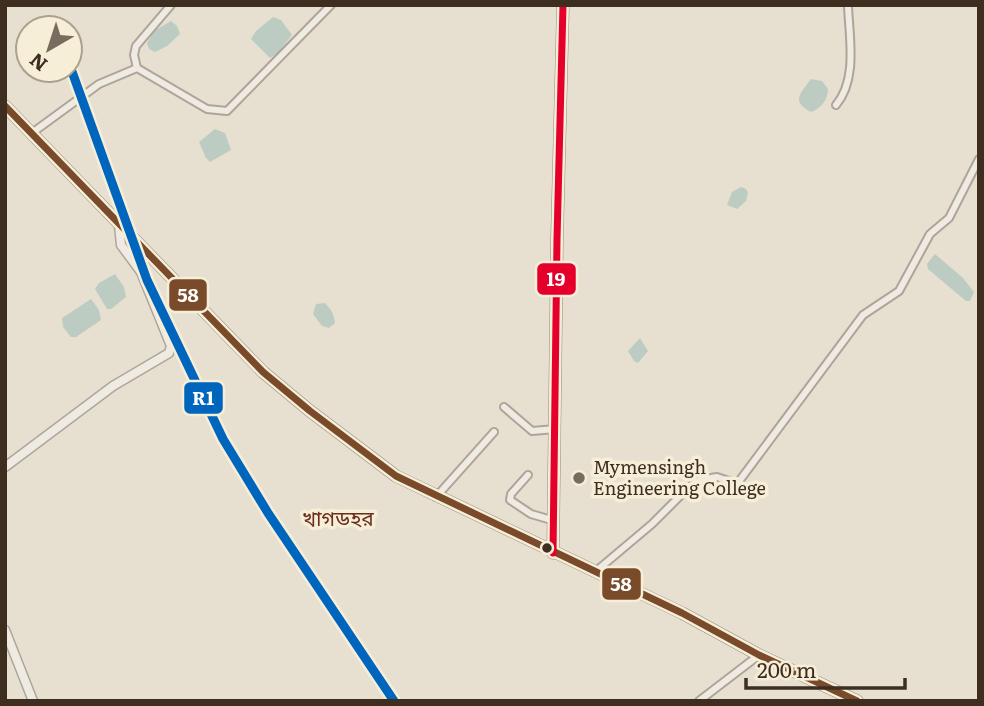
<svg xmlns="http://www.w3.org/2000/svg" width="984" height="706" viewBox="0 0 984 706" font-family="Literata,'Noto Sans Bengali',serif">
  <rect width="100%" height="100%" fill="#e7e0d1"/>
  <g fill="#bcccc2">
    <polygon points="273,17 281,20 292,35 278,53 270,58 251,39 256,31"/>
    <polygon points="171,21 177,26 180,34 167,46 155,52 149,49 147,43 154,31"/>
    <path d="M 811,79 L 822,81 L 828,89 C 828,99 821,109 811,112 C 790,101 801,93 811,79 Z"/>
    <polygon points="215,129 225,133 231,150 210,162 206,158 199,142"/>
    <polygon points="741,187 746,189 748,193 746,201 737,209 727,205 732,192"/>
    <polygon points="935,254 963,278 974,292 970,301 966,301 928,269 927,264"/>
    <polygon points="115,274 124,287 126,297 111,309 107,309 95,289 99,283"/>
    <polygon points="91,299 99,310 101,320 76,337 71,337 63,327 62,318"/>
    <path d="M 325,303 C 331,309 334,314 335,323 L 329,328 L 322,326 L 313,314 L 316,304 Z"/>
    <polygon points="640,338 648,351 638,363 634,361 628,351"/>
  </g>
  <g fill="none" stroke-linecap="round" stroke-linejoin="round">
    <g stroke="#ada599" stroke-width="10">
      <g id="minor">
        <polyline points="137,68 134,55 136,46 171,5"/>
        <path d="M 836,105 C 858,79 849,37 848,5"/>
        <polyline points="32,133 99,84 137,68 207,109 227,111 331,5"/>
        <polyline points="504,407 532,431 556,429"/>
        <polyline points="528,475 511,494 510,500 531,514 555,521"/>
        <polyline points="436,497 494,432"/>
        <polyline points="595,572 652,524 689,487 699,480 717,477 735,483 740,480 863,315 899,291 930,234 949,218 979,159"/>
        <polyline points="699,701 759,655"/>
      </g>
    </g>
    <g stroke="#ada599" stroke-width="11">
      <g id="tertiary">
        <polyline points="5,467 113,386 169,353 171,346 141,272 121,245 119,225"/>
        <polyline points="5,630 33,701"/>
      </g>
    </g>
    <g stroke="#928b80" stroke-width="13">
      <g id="trunk">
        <polyline points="5,106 263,372 310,411 396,476 682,613 759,655 857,701"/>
        <polyline points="553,553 557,239 563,5"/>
      </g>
    </g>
    <use href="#minor" stroke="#efebe3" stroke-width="6"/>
    <use href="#tertiary" stroke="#efebe3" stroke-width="8"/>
    <use href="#trunk" stroke="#e0d9cb" stroke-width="10"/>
    <g stroke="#f7eed8" stroke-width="12">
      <polyline id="bus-1" points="5,106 263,372 310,411 396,476 682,613 759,655 857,701"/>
    </g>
    <g stroke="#f7eed8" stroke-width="12">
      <polyline id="bus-2" points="553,553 557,239 563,5"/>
    </g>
    <use href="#bus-1" stroke="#7a4b2a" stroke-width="7"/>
    <use href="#bus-2" stroke="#e4002b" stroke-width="7"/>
    <g stroke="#f7eed8" stroke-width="14">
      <polyline id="rail-1" points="70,66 147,280 223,439 268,513 394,701"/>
    </g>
    <use href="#rail-1" stroke="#0065bd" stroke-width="9"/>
  </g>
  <circle fill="#786c5e" stroke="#f7eed8" stroke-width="2.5" cx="579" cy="478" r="7"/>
  <circle fill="#3d2e20" stroke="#f7eed8" stroke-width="2.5" cx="547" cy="548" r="6"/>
  <g text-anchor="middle" stroke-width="7" stroke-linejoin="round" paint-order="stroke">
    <g font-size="18" fill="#3d2e20" stroke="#f7eed8" text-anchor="start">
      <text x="593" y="474">Mymensingh<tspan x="593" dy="21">Engineering College</tspan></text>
    </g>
    <g font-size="21" fill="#6b2e1e" stroke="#f7eed8">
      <text x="338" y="526">খাগডহর</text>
    </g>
  </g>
  <g stroke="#f7eed8" stroke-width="2.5">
    <rect x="536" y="262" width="41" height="34" rx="7" fill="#e4002b"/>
    <rect x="168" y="278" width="40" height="34" rx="7" fill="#7a4b2a"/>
    <rect x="183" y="381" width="41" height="34" rx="7" fill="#0065bd"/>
    <rect x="601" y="567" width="41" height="34" rx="7" fill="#7a4b2a"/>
  </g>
  <g font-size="19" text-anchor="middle" font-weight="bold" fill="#fff">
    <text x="556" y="286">19</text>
    <text x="188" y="302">58</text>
    <text x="203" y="405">R1</text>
    <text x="621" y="591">58</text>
  </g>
  <rect width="984" height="706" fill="none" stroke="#3d2e20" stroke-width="14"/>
  <g transform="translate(49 49) rotate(219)"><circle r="33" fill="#f7eed8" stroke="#ada18e" stroke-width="2"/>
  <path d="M0-5L12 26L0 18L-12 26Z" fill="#786c5e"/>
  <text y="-10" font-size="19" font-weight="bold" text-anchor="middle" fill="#3d2e20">N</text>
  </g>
  <path d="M746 678v10h159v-10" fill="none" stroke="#3d2e20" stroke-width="3.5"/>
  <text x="757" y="678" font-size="21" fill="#3d2e20" stroke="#f7eed8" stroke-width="5" paint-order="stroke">200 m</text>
</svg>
